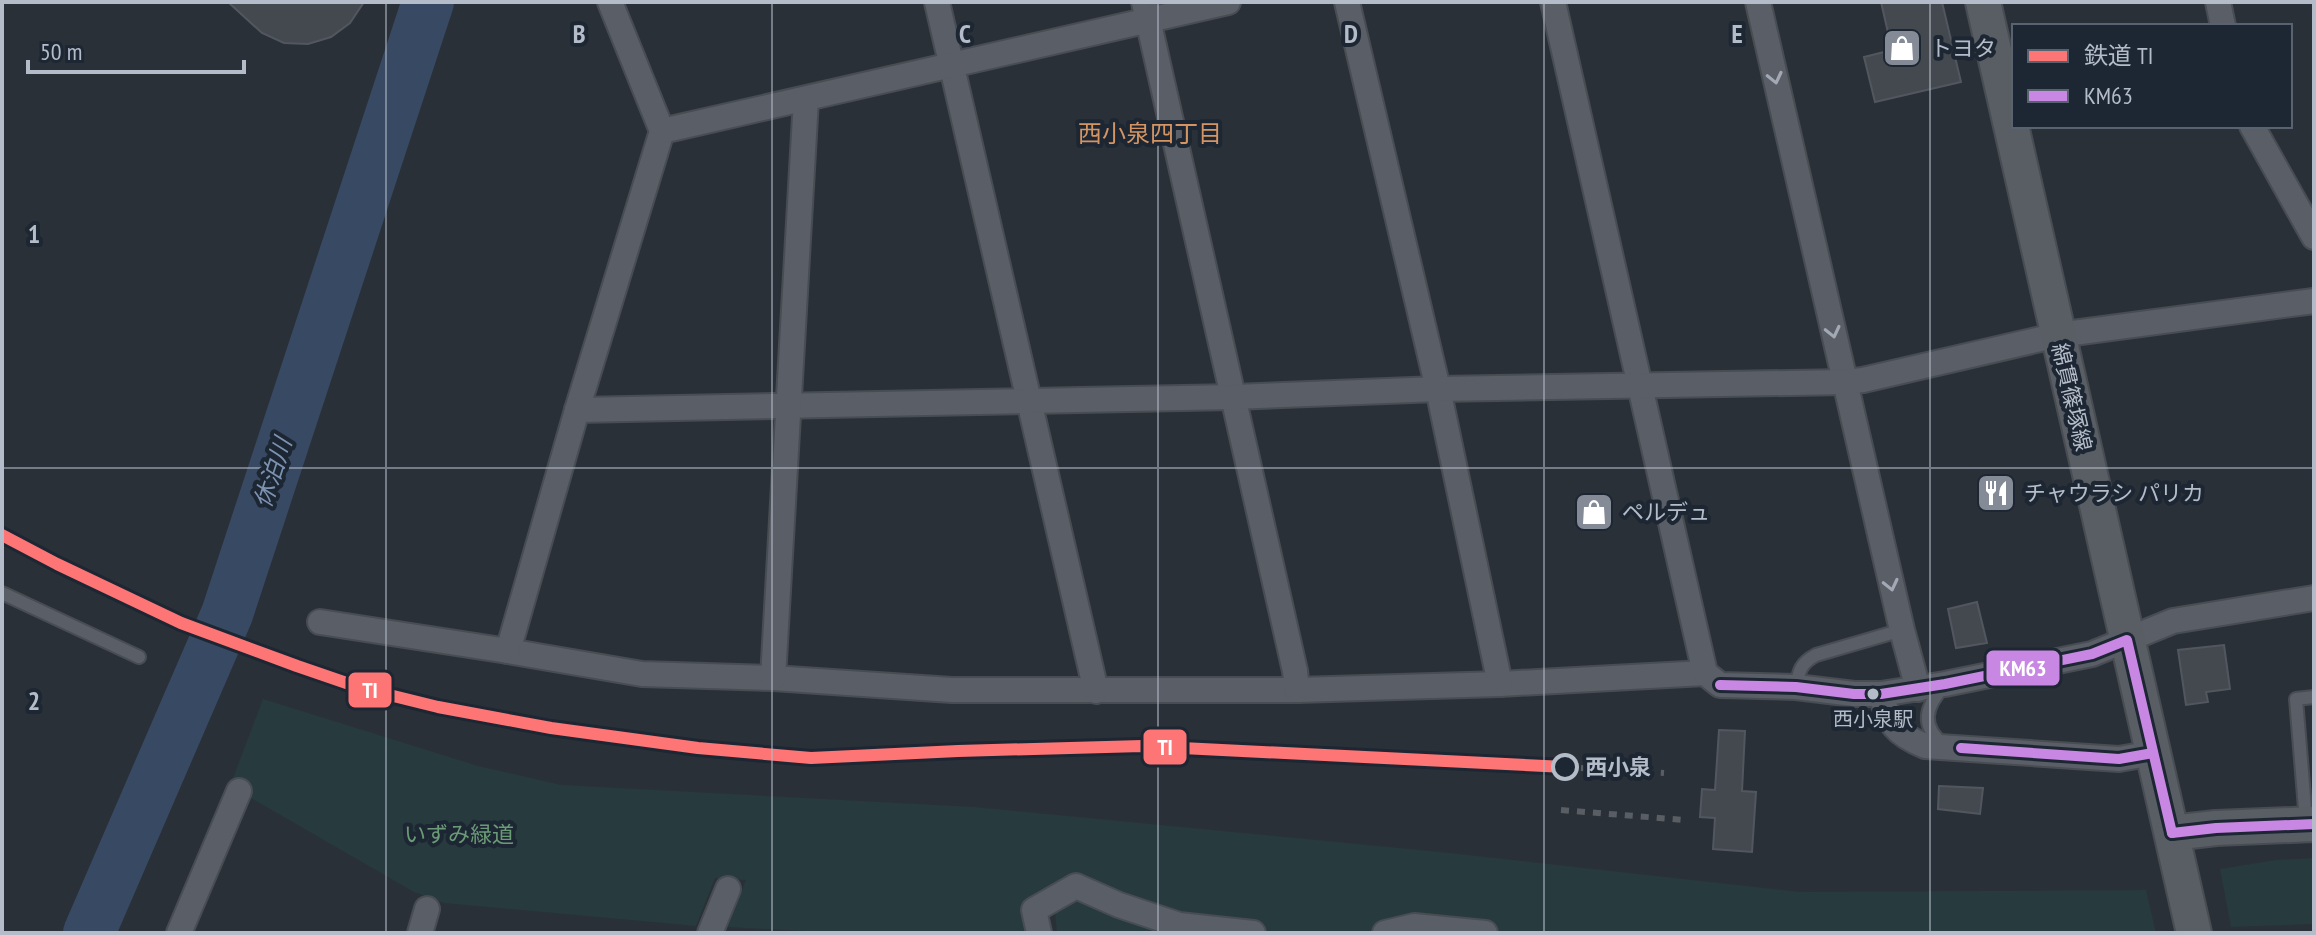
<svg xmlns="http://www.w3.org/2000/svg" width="2316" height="935" viewBox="0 0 2316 935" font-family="'PT Sans Narrow','Noto Sans JP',sans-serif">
  <rect width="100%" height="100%" fill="#2a3038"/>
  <g fill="#273a3e">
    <polygon points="263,699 478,766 561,785 974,807 1450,853 1800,892 2146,890 2156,933 1057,933 1055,912 1023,910 1024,933 842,933 728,927 746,880 715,878 696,926 444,903 414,892 230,786"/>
    <polygon points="2314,858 2314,924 2231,927 2220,869 2276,860"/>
  </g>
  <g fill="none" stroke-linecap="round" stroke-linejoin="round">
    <polyline stroke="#384963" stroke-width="52" points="89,933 227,614 428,2"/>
  </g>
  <g fill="#444950" stroke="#52575f" stroke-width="2">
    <polygon points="228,2 364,2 350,23 331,37 308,44 284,43 262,33"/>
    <polygon points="1881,2 1942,2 1961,82 1875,102 1864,57 1892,50"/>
    <polygon points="1977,602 1987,643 1956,648 1948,609"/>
    <polygon points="2224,645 2230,689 2206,692 2208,702 2186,705 2178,650"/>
    <polygon points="1719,730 1745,731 1742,791 1756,792 1752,852 1713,849 1715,818 1700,817 1702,789 1715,790"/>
    <polygon points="1939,786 1983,788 1980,814 1938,809"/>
  </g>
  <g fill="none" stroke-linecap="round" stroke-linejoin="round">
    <g stroke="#484c53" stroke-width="16">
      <g id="lane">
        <polyline points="2,593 139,657"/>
        <path d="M 1944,686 C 1925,707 1920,726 1944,745"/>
        <path d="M 1796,687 C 1799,670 1801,663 1816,655 L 1902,630"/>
        <polyline points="2306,821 2296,699 2314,697"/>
      </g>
    </g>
    <g stroke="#484c53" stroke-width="28">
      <g id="street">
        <polyline points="610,2 662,131 577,410 508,651 642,674 773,678 952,690 1297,690 1500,684 1705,673"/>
        <polyline points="937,2 1096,691"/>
        <polyline points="1144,2 1295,671 1297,690"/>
        <polyline points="1347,2 1438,389 1500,684"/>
        <polyline points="1553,2 1705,673 1720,685 1796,687 1854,694 1881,694 1945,684 2092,654 2173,621 2314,598"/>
        <polyline points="1758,2 1902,630 1918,689"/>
        <polyline points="2218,2 2223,26"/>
        <polyline points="2252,126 2314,237"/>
        <polyline points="662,131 1228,2"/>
        <polyline points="577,410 1234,397 1438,389 1845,382 1863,380 2058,335 2314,301"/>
        <polyline points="320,622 508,651"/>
        <polyline points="773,678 806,99"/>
        <path d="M 1881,694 C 1889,725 1896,734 1925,746 L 2119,759 L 2153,753"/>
        <polyline points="179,933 239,791"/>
        <polyline points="420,933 427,909"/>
        <polyline points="710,933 728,889"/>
        <polyline points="1039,933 1034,910 1076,886 1119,905 1179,925 1253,933"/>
        <polyline points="1385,933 1414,926 1485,933"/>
      </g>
    </g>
    <g stroke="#484c53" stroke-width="38">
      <g id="secondary">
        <polyline points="1983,2 2194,933"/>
        <polyline points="2172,833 2216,828 2314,824"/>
      </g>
    </g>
    <use href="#lane" stroke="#5a5e66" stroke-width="12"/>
    <use href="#street" stroke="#5a5e66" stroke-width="24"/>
    <use href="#secondary" stroke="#595d64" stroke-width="34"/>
    <g stroke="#595d64" stroke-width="6" stroke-dasharray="8 8" stroke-linecap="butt">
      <polyline points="1565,767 1664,773"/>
      <polyline points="1561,810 1684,820"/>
    </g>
    <g stroke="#1d2633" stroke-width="16">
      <g id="bus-1">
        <polyline points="1720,685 1796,687 1854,694 1881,694 1945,684 2092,654 2127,640 2172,833"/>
        <polyline points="1961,748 2119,759 2153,753"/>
        <polyline points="2172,833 2216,828 2314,824"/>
      </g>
    </g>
    <use href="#bus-1" stroke="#c787e3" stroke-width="10"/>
    <g stroke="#1d2633" stroke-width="18">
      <polyline id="rail-1" points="2,535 57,564 181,623 297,666 361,688 438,707 551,728 698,748 811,758 958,751 1142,746 1565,767"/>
    </g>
    <use href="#rail-1" stroke="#fd7575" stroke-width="12"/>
  </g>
  <defs><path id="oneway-chevron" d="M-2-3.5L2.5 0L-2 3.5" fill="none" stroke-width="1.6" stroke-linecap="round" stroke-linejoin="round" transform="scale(2)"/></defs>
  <g stroke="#a2a9b5">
    <use href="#oneway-chevron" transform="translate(1775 78) rotate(77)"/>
    <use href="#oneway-chevron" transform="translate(1833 332) rotate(77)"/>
    <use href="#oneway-chevron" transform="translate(1891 585) rotate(77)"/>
  </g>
  <path fill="none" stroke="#b4bcc9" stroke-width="2" stroke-opacity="0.55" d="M 386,2 L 386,933M 772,2 L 772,933M 1158,2 L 1158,933M 1544,2 L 1544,933M 1930,2 L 1930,933M 2,468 L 2314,468"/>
  <defs>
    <g id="shop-square" transform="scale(2)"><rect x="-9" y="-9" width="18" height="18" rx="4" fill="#848b96" stroke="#1d2633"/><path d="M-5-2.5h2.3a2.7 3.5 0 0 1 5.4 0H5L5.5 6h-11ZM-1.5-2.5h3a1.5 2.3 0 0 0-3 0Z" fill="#fff"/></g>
    <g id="restaurant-square" transform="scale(2)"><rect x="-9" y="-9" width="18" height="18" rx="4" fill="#848b96" stroke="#1d2633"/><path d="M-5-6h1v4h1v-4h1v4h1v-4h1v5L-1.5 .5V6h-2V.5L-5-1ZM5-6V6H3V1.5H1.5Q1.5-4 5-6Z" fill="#fff"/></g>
  </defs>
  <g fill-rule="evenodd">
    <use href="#shop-square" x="1902" y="48"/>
    <use href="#restaurant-square" x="1996" y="493"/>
    <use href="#shop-square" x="1594" y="512"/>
  </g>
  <circle fill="#b4bcc9" stroke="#1d2633" stroke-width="3" cx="1873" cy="694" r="7"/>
  <circle fill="#1d2633" stroke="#b4bcc9" stroke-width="4" cx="1565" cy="767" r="12"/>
  <g text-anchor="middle" stroke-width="8" stroke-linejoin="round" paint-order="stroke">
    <g font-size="20" fill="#b4bcc9" stroke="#1d2633">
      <text x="1873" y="726">西小泉駅</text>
    </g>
    <g font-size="22" fill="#b4bcc9" stroke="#1d2633" text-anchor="start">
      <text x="1930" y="56">トヨタ</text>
      <text x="2024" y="501">チャウラシ パリカ</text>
      <text x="1622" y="520">ペルデュ</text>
    </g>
    <g font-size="22" fill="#b4bcc9" stroke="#1d2633">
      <text transform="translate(2072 397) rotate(77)" y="8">綿貫篠塚線</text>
    </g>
    <g font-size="22" font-weight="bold" fill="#b4bcc9" stroke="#1d2633" text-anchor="start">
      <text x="1585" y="775">西小泉</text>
    </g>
    <g font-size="22" fill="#6b9a76" stroke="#1d2633">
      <text x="459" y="842">いずみ緑道</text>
    </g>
    <g font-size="24" fill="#d59563" stroke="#1d2633">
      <text x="1150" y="142">西小泉四丁目</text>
    </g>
    <g font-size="24" font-style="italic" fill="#7c92b1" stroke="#1d2633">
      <text transform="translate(273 473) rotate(-72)" y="8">休泊川</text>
    </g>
  </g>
  <g font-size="26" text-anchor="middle" font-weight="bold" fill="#b4bcc9" stroke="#1d2633" stroke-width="8" stroke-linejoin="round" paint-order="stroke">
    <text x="579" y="43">B</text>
    <text x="965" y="43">C</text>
    <text x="1351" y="43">D</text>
    <text x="1737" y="43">E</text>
    <text x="34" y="243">1</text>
    <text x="34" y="710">2</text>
  </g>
  <g stroke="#1d2633" stroke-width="3">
    <rect x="1985" y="649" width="76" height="38" rx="8" fill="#c787e3"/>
    <rect x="347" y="671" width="46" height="38" rx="8" fill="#fd7575"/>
    <rect x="1142" y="728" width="46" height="38" rx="8" fill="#fd7575"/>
  </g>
  <g font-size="22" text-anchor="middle" font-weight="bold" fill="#fff">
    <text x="2023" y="676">KM63</text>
    <text x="370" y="698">TI</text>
    <text x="1165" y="755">TI</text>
  </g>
  <rect width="2316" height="935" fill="none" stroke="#b4bcc9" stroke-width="8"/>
  <rect x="2012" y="24" width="280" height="104" fill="#1d2633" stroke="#59626f" stroke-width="2"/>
  <rect x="2028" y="50" width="40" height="12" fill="#fd7575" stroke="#59626f" stroke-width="2"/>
  <text x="2084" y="64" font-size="24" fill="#b4bcc9">鉄道 TI</text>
  <rect x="2028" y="90" width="40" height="12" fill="#c787e3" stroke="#59626f" stroke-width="2"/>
  <text x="2084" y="104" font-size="24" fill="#b4bcc9">KM63</text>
  <path d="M28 60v12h216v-12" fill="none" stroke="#b4bcc9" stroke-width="4"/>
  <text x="40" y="60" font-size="24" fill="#b4bcc9" stroke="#1d2633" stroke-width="6" paint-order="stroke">50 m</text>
</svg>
